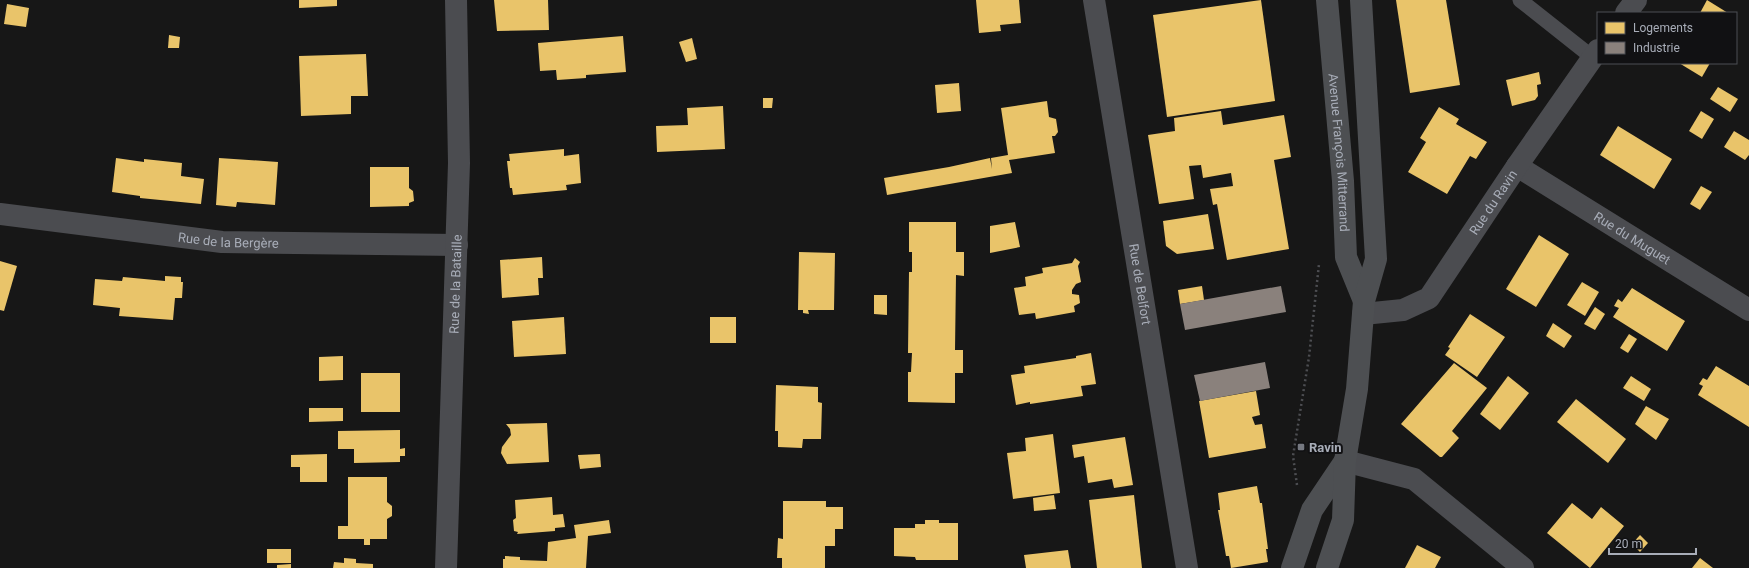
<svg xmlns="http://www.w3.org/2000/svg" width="1749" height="568" viewBox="0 0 1749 568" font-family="Roboto,sans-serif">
  <rect width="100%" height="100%" fill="#171717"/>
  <g fill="#e9c46a">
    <polygon points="299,0 337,0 337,6 299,8"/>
    <polygon points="494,0 548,0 549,30 497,31"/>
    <polygon points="976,0 1019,0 1021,23 1000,25 1001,31 979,33"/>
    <polygon points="1261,0 1275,101 1167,117 1153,15"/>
    <polygon points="1396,0 1446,0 1460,85 1410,93"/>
    <polygon points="1707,0 1728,13 1700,13"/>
    <polygon points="7,4 29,8 26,27 4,24"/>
    <polygon points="169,35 180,37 179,48 168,48"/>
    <polygon points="623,36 626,72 586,75 586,78 557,80 556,70 540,71 538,43"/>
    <polygon points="692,38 697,59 686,62 679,42"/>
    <polygon points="366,54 368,96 351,96 351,114 301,116 299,56"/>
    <polygon points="1679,63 1710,63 1702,77"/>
    <polygon points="1539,72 1541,84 1537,85 1538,96 1535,100 1512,106 1506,80"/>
    <polygon points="959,83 961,111 937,113 935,85"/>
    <polygon points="1718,87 1738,99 1730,112 1710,99"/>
    <polygon points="763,98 773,98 772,108 763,108"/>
    <polygon points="1047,101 1049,117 1056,119 1058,132 1055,136 1052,136 1055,153 1009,160 1012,173 887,195 884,178 949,167 990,158 992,169 991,158 1008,155 1001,108"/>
    <polygon points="723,106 725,149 657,152 656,126 688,125 687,108"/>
    <polygon points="1439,107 1459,119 1456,124 1487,142 1476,159 1470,156 1447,194 1408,172 1426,142 1420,138"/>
    <polygon points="1221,111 1223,125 1284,115 1291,157 1274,160 1289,249 1227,260 1217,204 1213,205 1210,189 1233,186 1231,173 1203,178 1201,165 1189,166 1194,199 1159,204 1148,135 1175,131 1174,118"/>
    <polygon points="1701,111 1714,119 1702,139 1689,131"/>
    <polygon points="1618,126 1672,159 1654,189 1600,155"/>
    <polygon points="1734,131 1749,140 1749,155 1745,160 1724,147"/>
    <polygon points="564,149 564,156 579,154 581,183 566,185 567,190 513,195 512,188 510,188 507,161 510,161 509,154"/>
    <polygon points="116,158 144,162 144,159 182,163 181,176 204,179 201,204 140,198 140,196 112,192"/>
    <polygon points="219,158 278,162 275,205 237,202 236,207 216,205"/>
    <polygon points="370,167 409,167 409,188 413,191 414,201 409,203 409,206 370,207"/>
    <polygon points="1701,186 1712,192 1700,210 1690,204"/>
    <polygon points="1208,214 1214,249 1177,254 1166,246 1163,221"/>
    <polygon points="909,222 956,222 956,252 964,252 964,276 956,275 955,350 963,350 963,373 955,373 955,403 908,402 908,372 911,372 912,353 908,353 909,272 912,272 912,252 909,252"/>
    <polygon points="1015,222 1020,247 990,253 990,226"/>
    <polygon points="1539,235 1569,254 1536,307 1506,289"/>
    <polygon points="799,252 835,253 834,310 808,310 809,314 803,313 803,310 798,310"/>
    <polygon points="542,257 543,278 538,278 539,295 502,298 500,260"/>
    <polygon points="1075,258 1080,262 1078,266 1081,282 1076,284 1072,290 1072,294 1079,295 1080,303 1074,306 1075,312 1036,319 1035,313 1019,315 1014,288 1026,286 1025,277 1043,273 1042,268 1072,263"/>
    <polygon points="0,261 17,266 4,311 0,310"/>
    <polygon points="165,276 181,277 181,282 183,282 182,298 175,298 173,320 119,316 120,308 93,305 95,279 122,281 123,277 165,281"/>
    <polygon points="1582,282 1599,292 1585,316 1567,305"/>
    <polygon points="1202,286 1204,300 1180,304 1178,290"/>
    <polygon points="1632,288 1685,321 1667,351 1613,317 1619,308 1614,306 1618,299 1622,302"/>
    <polygon points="874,295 887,295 887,315 874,314"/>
    <polygon points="1595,307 1605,314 1595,330 1584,324"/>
    <polygon points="1470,314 1505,337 1477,377 1445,355 1450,348 1448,347"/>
    <polygon points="564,317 566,354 514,357 512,321"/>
    <rect x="710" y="317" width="26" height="26"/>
    <polygon points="1553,323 1572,336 1564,348 1546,336"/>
    <polygon points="1629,334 1637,339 1628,353 1620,348"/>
    <polygon points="1091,353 1096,384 1081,386 1083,396 1030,404 1030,402 1016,405 1011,375 1025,373 1024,366 1076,358 1076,356"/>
    <polygon points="343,356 343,380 319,381 319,357"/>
    <polygon points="1454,363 1487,388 1452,431 1459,438 1442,457 1440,457 1401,424"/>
    <polygon points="1716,366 1749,386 1749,427 1698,395 1703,386 1699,384 1703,378 1707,380"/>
    <rect x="361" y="373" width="39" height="39"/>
    <polygon points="1508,376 1529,393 1500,430 1480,414"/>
    <polygon points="1631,376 1651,389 1644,401 1623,388"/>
    <polygon points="776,385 818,387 818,402 822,403 821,439 803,439 802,448 778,447 778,431 775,431"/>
    <polygon points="1256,391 1260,415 1252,417 1255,425 1262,424 1266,448 1209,458 1199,401"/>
    <polygon points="1576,399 1626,439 1608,463 1557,422"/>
    <polygon points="1646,406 1669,419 1656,440 1635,424"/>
    <polygon points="309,408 343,408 343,421 309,422"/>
    <polygon points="547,423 549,462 507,464 501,453 502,447 511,435 510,429 506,424"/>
    <polygon points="400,430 400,449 405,448 405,456 400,456 400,462 354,463 354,449 338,449 338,431"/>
    <polygon points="1053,434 1060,493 1013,499 1007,453 1026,451 1025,438"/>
    <polygon points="1125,437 1133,485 1114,488 1112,479 1088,483 1084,456 1074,458 1072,445"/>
    <polygon points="327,454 327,482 300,482 300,467 291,467 291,455"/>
    <polygon points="600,454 601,467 580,469 578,455"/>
    <polygon points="348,477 387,477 387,502 392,506 392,516 387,519 387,539 370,539 370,545 364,545 364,539 338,539 338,526 348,526"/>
    <polygon points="1257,486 1260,503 1262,503 1268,549 1266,549 1268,562 1231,568 1229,556 1226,556 1218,510 1220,510 1218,493"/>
    <polygon points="1054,495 1056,509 1034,511 1033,498"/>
    <polygon points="1134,495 1142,568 1097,568 1089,500"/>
    <polygon points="552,497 553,515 563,514 565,527 555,528 555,531 517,534 518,532 514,531 513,520 516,518 515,500"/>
    <polygon points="783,501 826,501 826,507 843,507 843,529 835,529 835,546 825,546 825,568 782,568 782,558 777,558 778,538 783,539"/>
    <polygon points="1572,503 1592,519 1601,507 1624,526 1590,568 1547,533"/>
    <polygon points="609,520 611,533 588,536 586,568 503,568 503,559 505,559 505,556 520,557 520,560 547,561 548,542 576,538 574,525"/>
    <polygon points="925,520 939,520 939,523 958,523 958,560 916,560 915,557 894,556 894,528 915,528 915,524 925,524"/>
    <polygon points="1640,535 1648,543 1640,552 1632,544"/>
    <polygon points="1417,545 1441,557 1435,568 1405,568"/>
    <rect x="267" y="549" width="24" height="14"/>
    <polygon points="1068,550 1071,568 1026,568 1024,555"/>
    <polygon points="344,558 356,559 356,563 373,564 373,568 333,568 334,562 344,563"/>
    <polygon points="1700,558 1713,568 1692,568"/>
    <polygon points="291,564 291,568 277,568 277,565"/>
  </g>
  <g fill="#8a817c">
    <polygon points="1281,286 1286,312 1185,330 1180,304"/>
    <polygon points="1265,362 1270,388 1200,401 1194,375"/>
  </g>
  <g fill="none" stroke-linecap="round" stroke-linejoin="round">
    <polyline stroke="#4d4e52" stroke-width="2.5" stroke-dasharray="2 3" stroke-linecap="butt" points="1297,485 1293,456 1309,357 1319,264"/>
    <polyline stroke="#4b4c50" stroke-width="15" points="1520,0 1592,57"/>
    <g stroke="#4b4c50" stroke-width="22">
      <path id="s1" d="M 1094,0 L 1187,568"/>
      <polyline points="1626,13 1636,0"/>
      <path id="s2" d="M 1517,166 L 1749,310"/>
      <path id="s3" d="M 0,214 L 222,242 L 457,245"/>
      <path id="s4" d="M 1363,314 L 1403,310 L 1429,298 L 1517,166 L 1598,50"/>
      <polyline points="1345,461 1414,479 1523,568"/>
      <path id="s5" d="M 446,568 L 459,163 L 456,0"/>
    </g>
    <g stroke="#4d4f52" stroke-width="22">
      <path id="s6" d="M 1327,0 L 1343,181 L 1346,257 L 1364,301"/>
      <polyline points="1292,568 1312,510 1345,461"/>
      <polyline points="1327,568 1343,520 1345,461 1357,389 1364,301 1376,259 1361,0"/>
    </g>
  </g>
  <rect fill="#757880" stroke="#111113" stroke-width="1.5" x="1297" y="443" width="8" height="8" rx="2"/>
  <g text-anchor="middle" stroke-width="4" stroke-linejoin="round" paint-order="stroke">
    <g font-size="13" fill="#a8adb8" stroke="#111113">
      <text dy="5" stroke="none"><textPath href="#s6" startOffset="153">Avenue François Mitterrand</textPath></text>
      <text dy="5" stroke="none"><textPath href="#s4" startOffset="184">Rue du Ravin</textPath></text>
      <text dy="5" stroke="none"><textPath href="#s2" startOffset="136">Rue du Muguet</textPath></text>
      <text dy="5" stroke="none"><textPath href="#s3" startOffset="230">Rue de la Bergère</textPath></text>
      <text dy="5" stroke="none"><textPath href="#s5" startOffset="284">Rue de la Bataille</textPath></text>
      <text dy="5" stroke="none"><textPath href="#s1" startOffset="288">Rue de Belfort</textPath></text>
    </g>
    <g font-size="13" font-weight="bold" fill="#a8adb8" stroke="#111113" text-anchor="start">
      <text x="1309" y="452">Ravin</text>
    </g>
  </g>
  <rect x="1597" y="12" width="140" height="52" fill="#111113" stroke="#4d4f55"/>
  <rect x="1605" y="22" width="20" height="12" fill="#e9c46a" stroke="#4d4f55"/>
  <text x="1633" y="32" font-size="12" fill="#a8adb8">Logements</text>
  <rect x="1605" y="42" width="20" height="12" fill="#8a817c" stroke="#4d4f55"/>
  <text x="1633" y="52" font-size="12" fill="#a8adb8">Industrie</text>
  <path d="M1609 548v6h87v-6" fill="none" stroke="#a8adb8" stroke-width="2"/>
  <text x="1615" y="548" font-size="12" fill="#a8adb8" stroke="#111113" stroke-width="3" paint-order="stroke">20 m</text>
</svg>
